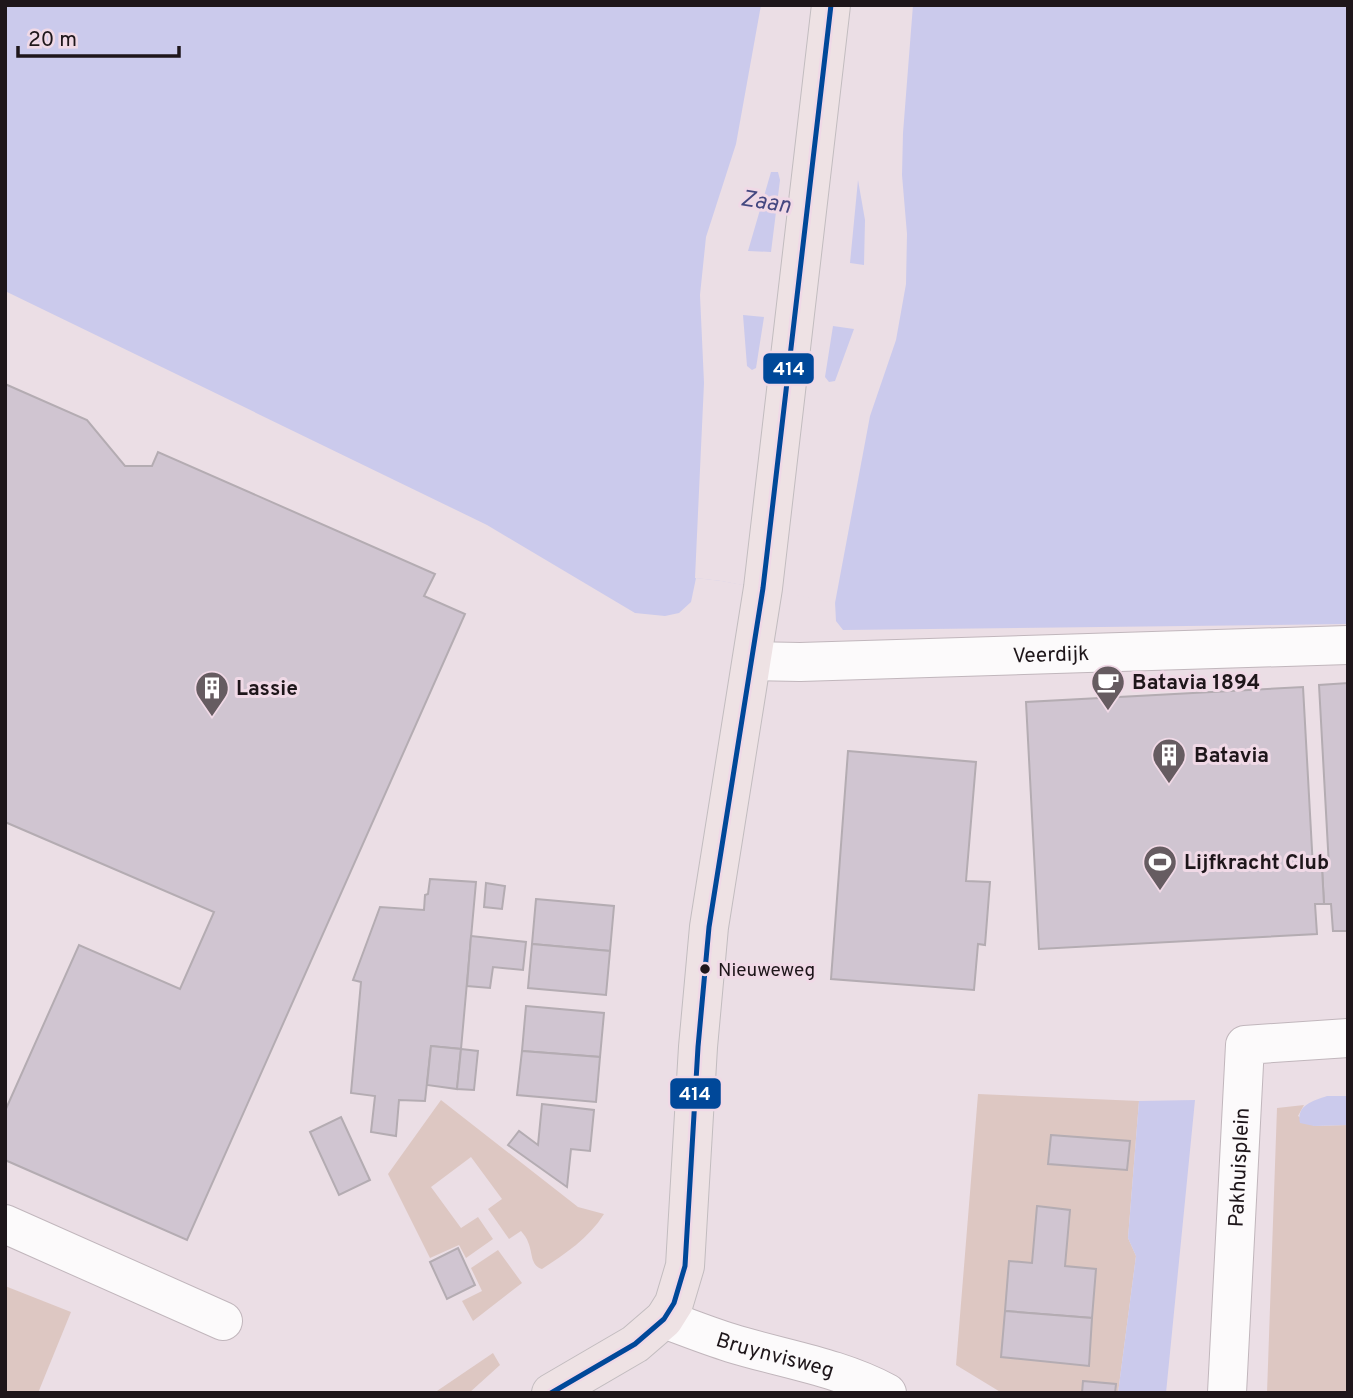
<svg xmlns="http://www.w3.org/2000/svg" width="1353" height="1398" viewBox="0 0 1353 1398" font-family="Overpass,sans-serif">
  <rect width="100%" height="100%" fill="#ebdee5"/>
  <g fill="#ddc7c2">
    <polygon points="978,1094 1139,1101 1128,1238 1136,1256 1118,1393 1002,1393 956,1365"/>
    <path d="M 441,1100 L 578,1207 L 604,1214 C 589,1238 565,1254 542,1269 C 530,1265 533,1253 528,1242 C 527,1238 524,1235 521,1231 L 509,1239 L 488,1209 L 502,1199 L 471,1157 L 431,1187 L 461,1228 L 478,1217 L 493,1239 L 466,1258 L 459,1245 L 430,1258 L 388,1174 Z"/>
    <polygon points="1304,1105 1298,1116 1314,1126 1348,1125 1348,1393 1267,1393 1277,1108"/>
    <polygon points="498,1250 522,1283 473,1321 462,1301 482,1291 471,1268"/>
    <polygon points="5,1286 71,1312 38,1393 5,1393"/>
    <polygon points="493,1353 500,1365 469,1393 434,1393"/>
  </g>
  <g fill="#cbcaec">
    <polygon points="5,5 1348,5 1348,624 843,630 836,621 835,602 722,581 696,578 691,602 679,613 665,616 635,613 487,525 5,291"/>
    <path d="M 1327,1096 L 1348,1096 L 1348,1125 L 1314,1126 L 1300,1123 C 1296,1105 1313,1101 1327,1096 Z"/>
    <polygon points="1195,1100 1166,1393 1118,1393 1136,1256 1128,1238 1139,1101"/>
  </g>
  <path fill="#ebdee5" fill-rule="evenodd" d="M 761,5 L 913,5 L 903,133 L 902,175 L 907,234 L 906,284 L 896,340 L 870,416 L 835,603 L 721,581 L 695,578 L 704,383 L 700,295 L 706,237 L 736,144 ZM 771,172 L 778,172 L 780,180 L 771,252 L 748,251 ZM 858,180 L 865,220 L 864,265 L 850,263 ZM 743,315 L 764,317 L 756,368 L 752,370 L 747,366 ZM 833,326 L 854,329 L 835,381 L 829,382 L 825,377 Z"/>
  <g fill="#d0c5d1" stroke="#b4acb2" stroke-width="2">
    <polygon points="5,384 87,420 125,466 152,466 158,452 435,574 424,596 465,614 187,1240 5,1160 5,1111 79,945 180,989 214,912 5,822"/>
    <polygon points="1348,683 1348,931 1333,931 1331,904 1324,904 1322,868 1329,867 1319,685"/>
    <polygon points="1303,687 1313,868 1322,868 1324,904 1315,904 1317,934 1039,949 1026,702"/>
    <polygon points="848,751 976,762 966,881 990,882 985,945 978,944 974,990 831,979"/>
    <polygon points="430,879 476,882 461,1049 431,1046 425,1101 399,1100 396,1136 371,1132 375,1096 351,1093 361,982 353,980 380,907 424,910 425,895 428,894"/>
    <polygon points="486,883 505,886 502,909 484,907"/>
    <polygon points="536,899 614,906 610,951 532,944"/>
    <polygon points="471,936 526,942 523,970 493,967 490,988 467,986"/>
    <polygon points="532,944 610,951 606,995 528,988"/>
    <polygon points="526,1006 604,1013 600,1057 522,1051"/>
    <polygon points="431,1046 461,1049 457,1089 427,1085"/>
    <polygon points="461,1049 478,1051 474,1090 457,1089"/>
    <polygon points="522,1051 600,1057 596,1102 517,1095"/>
    <polygon points="542,1104 594,1110 590,1151 571,1149 567,1187 508,1145 519,1131 538,1145"/>
    <polygon points="341,1117 370,1180 339,1195 310,1132"/>
    <polygon points="1051,1135 1130,1141 1127,1170 1048,1164"/>
    <polygon points="1037,1206 1070,1210 1065,1266 1096,1269 1092,1318 1005,1311 1009,1261 1032,1263"/>
    <polygon points="458,1248 475,1285 447,1299 430,1262"/>
    <polygon points="1005,1311 1092,1318 1089,1366 1001,1357"/>
    <polygon points="1083,1381 1116,1384 1115,1393 1082,1393"/>
  </g>
  <g fill="none" stroke-linecap="round" stroke-linejoin="round">
    <g stroke="#c1b6bc" stroke-width="40">
      <g id="minor">
        <path id="s1" d="M 753,661 L 800,662 L 1348,645"/>
        <polyline points="5,1224 223,1321"/>
        <path id="s2" d="M 664,1319 C 686,1327 708,1336 731,1343 C 783,1359 839,1367 887,1393"/>
        <path id="s3" d="M 1227,1393 L 1245,1045 L 1348,1038"/>
      </g>
    </g>
    <g stroke="#c2bcbf" stroke-width="40">
      <polyline id="major" points="551,1393 635,1344 664,1319 674,1303 685,1266 698,1047 709,927 763,588 831,5"/>
    </g>
    <use href="#minor" stroke="#fcfafb" stroke-width="38"/>
    <use href="#major" stroke="#eee2e4" stroke-width="38"/>
    <g stroke="#f0d9e6" stroke-width="10">
      <polyline id="bus-1" points="551,1393 635,1344 664,1319 674,1303 685,1266 698,1047 709,927 763,588 831,5"/>
    </g>
    <use href="#bus-1" stroke="#004899" stroke-width="5"/>
  </g>
  <defs>
    <g id="cafe-pin" transform="scale(1.75)"><path d="M0 17L-7.5 6A9.5 9.5 0 1 1 7.5 6Z" fill="#665c61" stroke="#f0d9e6"/><path d="M-5.5-4.5H6V0H3Q3 3.5 0 3.5H-2.5Q-5.5 3.5-5.5 0ZM3-3.2v2h1.7v-2ZM-6 4.5H4V6H-6Z" fill="#fff"/></g>
    <g id="building-pin" transform="scale(1.75)"><path d="M0 17L-7.5 6A9.5 9.5 0 1 1 7.5 6Z" fill="#665c61" stroke="#f0d9e6"/><path d="M-4-6H4V6H1V3H-1V6H-4ZM-2.5-4.3h1.7v1.8h-1.7ZM.8-4.3h1.7v1.8H.8ZM-2.5-1h1.7V.8h-1.7ZM.8-1h1.7V.8H.8Z" fill="#fff"/></g>
    <g id="stadium-pin" transform="scale(1.75)"><path d="M0 17L-7.5 6A9.5 9.5 0 1 1 7.5 6Z" fill="#665c61" stroke="#f0d9e6"/><path d="M0-5a6.5 5 0 1 0 0 10a6.5 5 0 1 0 0-10ZM-3.5-1.8h7v3.6h-7Z" fill="#fff"/></g>
  </defs>
  <g fill-rule="evenodd">
    <use href="#cafe-pin" x="1108" y="682"/>
    <use href="#building-pin" x="212" y="688"/>
    <use href="#building-pin" x="1169" y="755"/>
    <use href="#stadium-pin" x="1160" y="862"/>
  </g>
  <circle fill="#1e161a" stroke="#f0d9e6" stroke-width="2.5" cx="705" cy="969" r="6"/>
  <g text-anchor="middle" stroke-width="6" stroke-linejoin="round" paint-order="stroke">
    <g font-size="19" fill="#1e161a" stroke="#f0d9e6" text-anchor="start">
      <text x="718" y="976">Nieuweweg</text>
    </g>
    <g font-size="21" fill="#1e161a" stroke="#f0d9e6">
      <text dy="7" stroke="none"><textPath href="#s1" startOffset="298">Veerdijk</textPath></text>
      <text dy="7" stroke="none"><textPath href="#s3" startOffset="226">Pakhuisplein</textPath></text>
      <text dy="7" stroke="none"><textPath href="#s2" startOffset="117">Bruynvisweg</textPath></text>
    </g>
    <g font-size="21" font-weight="bold" fill="#1e161a" stroke="#f0d9e6" text-anchor="start">
      <text x="1132" y="689">Batavia 1894</text>
      <text x="236" y="695">Lassie</text>
      <text x="1194" y="762">Batavia</text>
      <text x="1184" y="869">Lijfkracht Club</text>
    </g>
    <g font-size="23" font-style="italic" fill="#444780" stroke="#f0d9e6">
      <text transform="translate(766 201) rotate(9)" y="8">Zaan</text>
    </g>
  </g>
  <g stroke="#f0d9e6" stroke-width="2.5">
    <rect x="762" y="352" width="53" height="33" rx="7" fill="#004899"/>
    <rect x="669" y="1077" width="53" height="33" rx="7" fill="#004899"/>
  </g>
  <g font-size="19" text-anchor="middle" font-weight="bold" fill="#fff">
    <text x="789" y="375">414</text>
    <text x="695" y="1100">414</text>
  </g>
  <rect width="1353" height="1398" fill="none" stroke="#1e161a" stroke-width="14"/>
  <path d="M18 46v10h161v-10" fill="none" stroke="#1e161a" stroke-width="3.5"/>
  <text x="28" y="46" font-size="21" fill="#1e161a" stroke="#f0d9e6" stroke-width="5" paint-order="stroke">20 m</text>
</svg>
